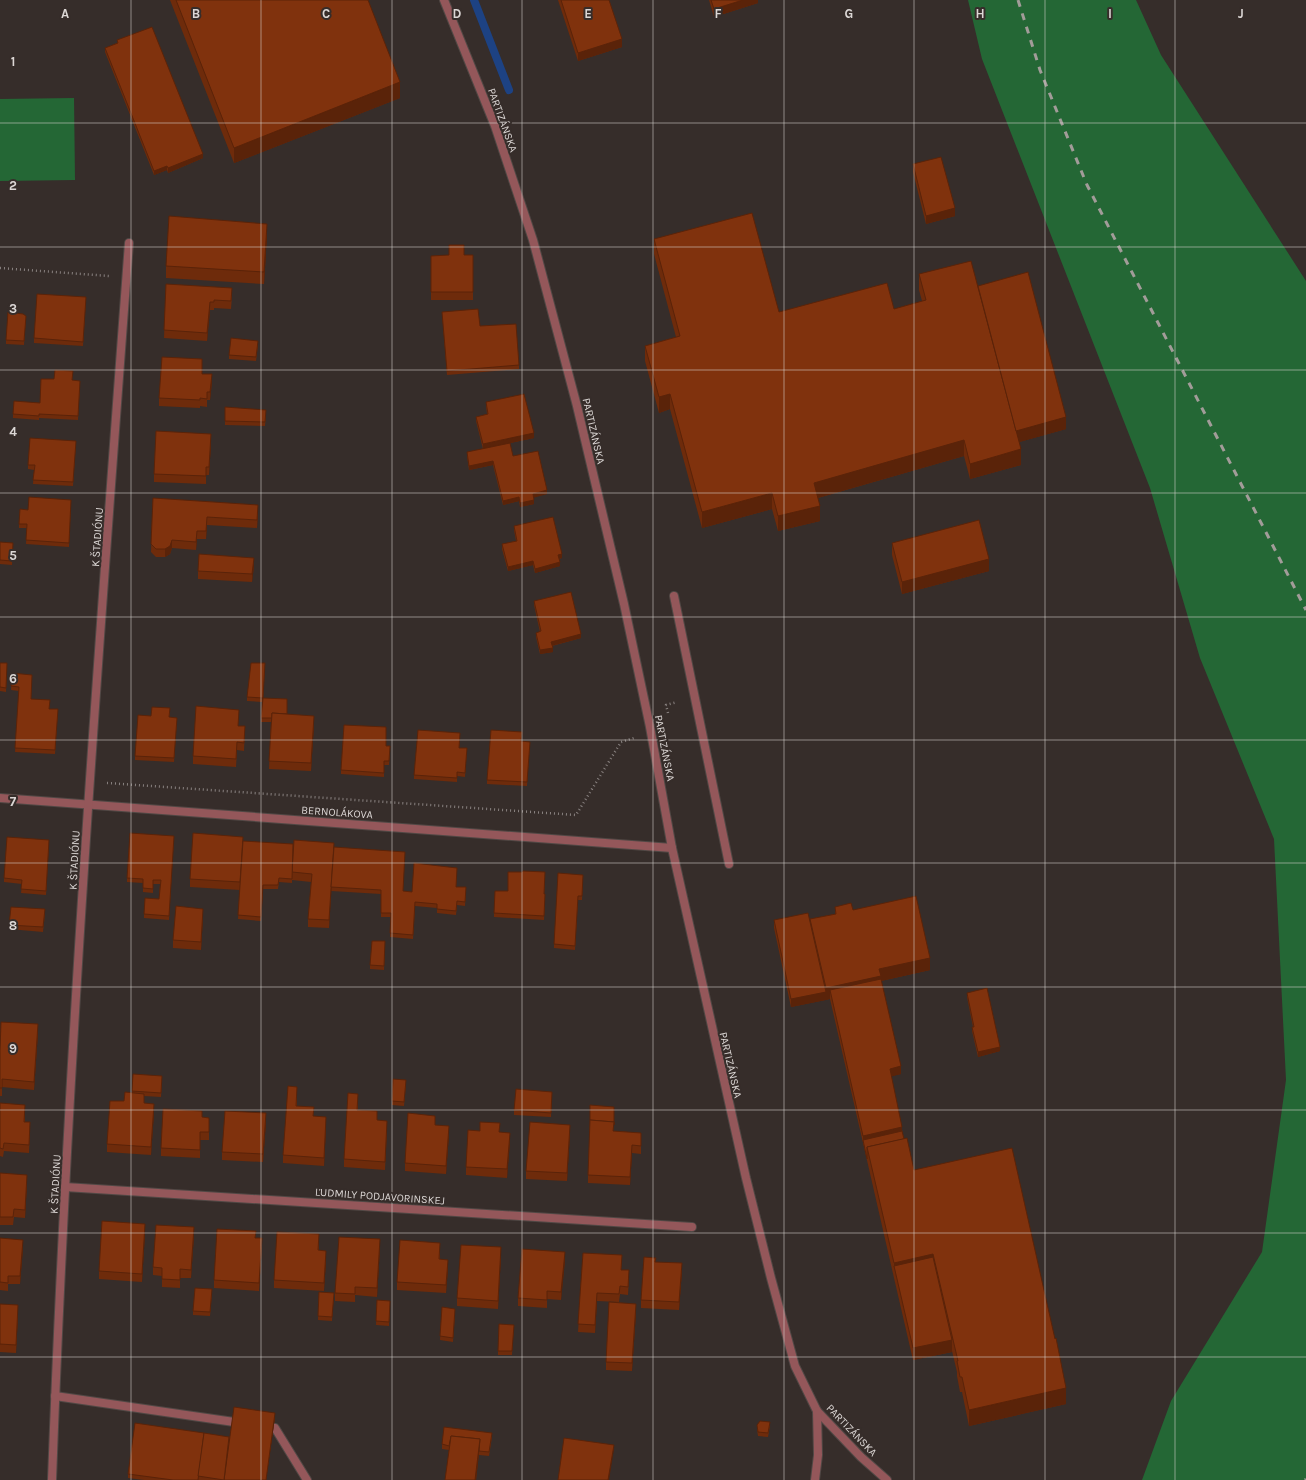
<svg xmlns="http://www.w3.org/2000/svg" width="1306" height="1480" viewBox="0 0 1306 1480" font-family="Karla,sans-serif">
  <rect width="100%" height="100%" fill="#362d2a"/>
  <g fill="#246735">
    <polygon points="968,0 1136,0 1161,55 1306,281 1306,1480 1142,1480 1171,1401 1262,1252 1286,1080 1274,839 1200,658 1150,488 982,59"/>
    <polygon points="74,98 75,180 0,181 0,99"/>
  </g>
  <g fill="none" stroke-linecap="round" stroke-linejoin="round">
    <polyline stroke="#1d4283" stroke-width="8" points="474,0 509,90"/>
    <g stroke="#514845" stroke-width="10">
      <g id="service">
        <polyline points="674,596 729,864"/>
        <polyline points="55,1396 241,1423"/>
        <polyline points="263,1426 275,1428 307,1480"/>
      </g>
    </g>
    <g stroke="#514845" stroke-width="10">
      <g id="minor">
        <polyline points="0,798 672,848"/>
        <polyline points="65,1187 692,1227"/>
        <path d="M 52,1480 C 67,1067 98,655 129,243"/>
      </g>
    </g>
    <g stroke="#514845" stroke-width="10">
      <g id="tertiary">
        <polyline points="444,0 495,126 533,240 577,406 624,604 650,727 672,848 746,1178 771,1278 795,1366 817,1411 861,1457 887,1480"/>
        <polyline points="815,1480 818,1455 817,1411"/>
      </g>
    </g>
    <g stroke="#898280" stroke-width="2.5" stroke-dasharray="1 3" stroke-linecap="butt">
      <polyline points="0,268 109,276"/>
      <polyline points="668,713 666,705 677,702"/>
      <polyline points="107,783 576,815 621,742 634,738"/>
    </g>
    <use href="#service" stroke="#94575a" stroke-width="8"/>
    <use href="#minor" stroke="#94575a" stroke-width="8"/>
    <use href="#tertiary" stroke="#94575a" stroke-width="8"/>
    <g stroke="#a29c99" stroke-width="3" stroke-dasharray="7 7" stroke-linecap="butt">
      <polyline points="1018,0 1040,70 1087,185 1306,610"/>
      <polyline points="1305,1480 1306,1479"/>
    </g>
  </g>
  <g fill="#6e2b0b">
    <polygon points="170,0 368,0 400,98 234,163"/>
    <polygon points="558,0 609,0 622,47 578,61"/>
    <polygon points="709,0 758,0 758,3 714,17"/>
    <polygon points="117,40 203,158 168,173 167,170 154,175 105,52 105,48 117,43"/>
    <polygon points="913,164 955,216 926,224 913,172"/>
    <polygon points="267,235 264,284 166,278 166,266"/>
    <polygon points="654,239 779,312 894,309 922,301 919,290 919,274 978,286 1066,429 1019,442 1021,465 970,479 964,456 818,498 820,521 778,531 772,509 702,528 670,409 659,413 645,361 645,346 676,337 654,254"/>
    <polygon points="473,255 473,300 431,300 431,256"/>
    <polygon points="166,284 232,296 231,309 214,308 214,310 210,310 207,341 164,338"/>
    <polygon points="86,297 83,346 34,343 34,338"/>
    <polygon points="442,312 480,326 519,365 519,369 447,375"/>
    <polygon points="26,316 24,345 6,344 6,340"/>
    <polygon points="258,345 256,361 229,359 229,355"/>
    <polygon points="202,374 212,382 210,400 207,400 207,407 200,406 200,408 159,406 159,398"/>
    <polygon points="72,380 80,385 78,420 39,418 39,420 13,418 13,414 40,403"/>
    <polygon points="486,402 534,438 483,449 476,421 476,417 487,414 486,406"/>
    <polygon points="225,407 266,414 265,426 225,425"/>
    <polygon points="76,441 73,486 33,484 34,470 28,469 28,465"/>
    <polygon points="211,443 209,475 206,475 206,484 154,482 154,474"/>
    <polygon points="467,452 513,456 547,494 534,497 534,504 520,507 519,501 503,505 493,465 469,470 467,456"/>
    <polygon points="153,498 258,513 257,528 207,525 206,539 197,539 196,550 172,548 170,554 165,557 156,557 151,552"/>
    <polygon points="71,500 69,547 26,544 27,528 19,528 19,524 28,510"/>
    <polygon points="514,526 562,558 559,559 560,566 535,573 533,565 508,571 502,549 502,544 516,541 514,530"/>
    <polygon points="0,542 13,548 12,565 0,564"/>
    <polygon points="892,543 989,571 902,594 892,555"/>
    <polygon points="254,566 252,582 198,579 198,571"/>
    <polygon points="534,601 581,638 552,646 553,652 540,654 536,637 536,633 540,632 534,605"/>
    <polygon points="0,663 7,663 6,692 0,691"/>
    <polygon points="265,667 263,698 287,714 314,724 311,771 269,769 271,722 261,722 262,702 247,701 247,697"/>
    <polygon points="12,673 31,699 49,709 58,709 55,754 15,752 19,691 11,690"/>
    <polygon points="170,713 169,717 177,718 174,762 135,760 135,756 151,716"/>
    <polygon points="238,726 245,726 244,751 237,750 236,767 193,764 193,756"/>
    <polygon points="522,736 521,741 530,742 527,786 487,784 487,780"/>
    <polygon points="460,737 459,748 467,748 465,777 457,776 457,782 414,779 414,775"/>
    <polygon points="386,746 390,750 389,765 384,765 384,777 341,774 341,770"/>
    <polygon points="174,836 169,920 144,918 144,914 159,899 160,884 153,884 153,893 143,892 143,883 127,882 127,878"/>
    <polygon points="243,841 334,847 403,891 412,892 457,887 466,887 465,906 457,905 456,915 437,913 437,908 415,906 413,939 390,937 391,917 381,917 381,894 331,891 331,890 329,928 308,927 308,919 311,882 292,880 292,883 279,882 278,889 263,889 261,921 238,919 240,890 190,887 190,879"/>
    <polygon points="49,844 46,895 21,893 22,884 4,882 4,878"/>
    <polygon points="545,876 544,894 545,898 544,920 494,917 494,913 508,891"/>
    <polygon points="583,879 582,900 578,900 575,950 554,948 554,944"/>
    <polygon points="835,907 853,910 930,970 881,981 901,1074 891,1076 904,1139 914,1170 1066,1404 969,1426 962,1392 960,1392 957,1376 957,1372 952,1351 952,1352 913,1360 894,1278 830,999 791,1007 774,928 774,920 810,923 810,919 835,914"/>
    <polygon points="45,913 43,932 9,929 9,925"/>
    <polygon points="203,917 201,950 173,948 173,940"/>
    <polygon points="385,941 384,970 370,969 370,965"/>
    <polygon points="967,993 1000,1051 978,1057 972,1031 972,1027 973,1027 967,997"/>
    <polygon points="38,1032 34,1090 2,1087 2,1096 0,1096 0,1050"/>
    <polygon points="133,1074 162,1080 161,1097 144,1096 144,1103 154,1112 151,1155 107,1152 107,1144 124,1101 132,1093"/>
    <polygon points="406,1084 404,1106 392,1105 392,1101"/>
    <polygon points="552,1092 551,1117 514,1115 514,1110"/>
    <polygon points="297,1095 297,1106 314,1116 326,1125 324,1166 283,1163 283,1155"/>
    <polygon points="358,1102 358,1110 377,1120 387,1129 385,1170 344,1167 344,1159"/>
    <polygon points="0,1103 25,1113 25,1122 30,1130 29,1153 4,1151 3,1157 0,1156"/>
    <polygon points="202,1117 209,1118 209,1140 200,1140 200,1158 161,1156 161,1148"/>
    <polygon points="266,1121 263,1162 222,1160 222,1152"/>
    <polygon points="435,1125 449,1134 446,1174 405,1171 405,1163"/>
    <polygon points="614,1131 641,1133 641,1154 632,1153 630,1185 588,1183 588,1175"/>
    <polygon points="500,1132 510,1141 507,1178 466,1175 466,1167"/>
    <polygon points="570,1133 567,1181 526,1179 526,1171"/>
    <polygon points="0,1173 27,1183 25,1218 14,1217 13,1225 0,1225"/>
    <polygon points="145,1232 142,1282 99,1279 99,1271"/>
    <polygon points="194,1235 191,1278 180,1278 180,1288 162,1287 162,1276 153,1275 153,1267"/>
    <polygon points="0,1238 23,1248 20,1284 8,1284 8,1291 0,1290"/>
    <polygon points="256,1238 262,1246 259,1291 214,1288 214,1280"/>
    <polygon points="319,1242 319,1250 326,1259 324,1291 274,1288 274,1280"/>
    <polygon points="380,1247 377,1297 355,1295 355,1302 335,1301 335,1293"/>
    <polygon points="440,1251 440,1259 448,1268 446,1293 397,1290 397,1282"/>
    <polygon points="583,1253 621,1270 629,1278 628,1295 620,1294 619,1302 597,1301 595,1333 578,1332"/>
    <polygon points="501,1255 498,1309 457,1306 457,1298"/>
    <polygon points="565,1260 561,1300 547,1299 547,1308 518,1306 518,1298"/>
    <polygon points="656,1262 682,1271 679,1310 641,1308 641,1300"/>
    <polygon points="319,1292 334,1293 332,1321 318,1320"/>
    <polygon points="212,1293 210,1316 193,1315 193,1311"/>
    <polygon points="377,1300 390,1301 389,1326 376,1325"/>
    <polygon points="0,1304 18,1313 16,1353 0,1352"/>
    <polygon points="442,1307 455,1313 453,1342 440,1340"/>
    <polygon points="636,1312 632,1371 606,1370 606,1362"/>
    <polygon points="514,1325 512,1355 498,1355 498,1351"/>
    <polygon points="275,1417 266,1480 144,1480 128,1478 128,1474 204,1433 229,1437"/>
    <polygon points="757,1425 770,1426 768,1437 758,1436 757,1429"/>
    <polygon points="492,1437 489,1456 479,1455 479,1453 476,1480 445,1480 449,1450 442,1449 442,1444"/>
  </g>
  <g fill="#5a2309">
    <polygon points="743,0 758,0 758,3 714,17 714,9"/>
    <polygon points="622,39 622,47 578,61 578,53"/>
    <polygon points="400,82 400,98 234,163 234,148"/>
    <polygon points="203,154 203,158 168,173 168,168"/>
    <polygon points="167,166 167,170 154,175 154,171"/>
    <polygon points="955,208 955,216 926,224 926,216"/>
    <polygon points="267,224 267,235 264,284 264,272"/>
    <polygon points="210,302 210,310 207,341 207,333"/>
    <polygon points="212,374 212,382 210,400 210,392"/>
    <polygon points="670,394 670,409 659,413 659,397"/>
    <polygon points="1066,417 1066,429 1016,443 1016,431"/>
    <polygon points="534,433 534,438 483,449 483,444"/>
    <polygon points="211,434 211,443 209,475 209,467"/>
    <polygon points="964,440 964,456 814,499 814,483"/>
    <polygon points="1021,449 1021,465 970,479 970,464"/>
    <polygon points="493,461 493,465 469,470 469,466"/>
    <polygon points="547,490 547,494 533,498 533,494"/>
    <polygon points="772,493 772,509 702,528 702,512"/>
    <polygon points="519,497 519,501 503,505 503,501"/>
    <polygon points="534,500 534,504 520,507 520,503"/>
    <polygon points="258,505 258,513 257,528 257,520"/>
    <polygon points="820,506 820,521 778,531 778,516"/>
    <polygon points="207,517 207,525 206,539 206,531"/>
    <polygon points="197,531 197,539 196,550 196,542"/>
    <polygon points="172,540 172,548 170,554 165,557 165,549"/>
    <polygon points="562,554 562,558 558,559 558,555"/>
    <polygon points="254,558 254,566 252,582 252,574"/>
    <polygon points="989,559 989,571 902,594 902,582"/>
    <polygon points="533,561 533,565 508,571 508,567"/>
    <polygon points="560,562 560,566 535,573 535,569"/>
    <polygon points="581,634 581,638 551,646 551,642"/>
    <polygon points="553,648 553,652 540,654 540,650"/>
    <polygon points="314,716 314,724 311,771 311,763"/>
    <polygon points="334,851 329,928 329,920"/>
    <polygon points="203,909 203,917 201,950 201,942"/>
    <polygon points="930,958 930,970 881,981 830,990 830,999 826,1000 826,988 879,969"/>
    <polygon points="826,992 826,1000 791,1007 791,999"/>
    <polygon points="38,1024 38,1032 34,1090 34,1082"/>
    <polygon points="1000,1047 1000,1051 978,1057 978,1052"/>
    <polygon points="901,1066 901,1074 890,1077 890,1069"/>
    <polygon points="154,1104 154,1112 151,1155 151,1147"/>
    <polygon points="266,1113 266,1121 263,1162 263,1154"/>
    <polygon points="326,1117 326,1125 324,1166 324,1158"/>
    <polygon points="570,1125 570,1133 567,1181 567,1173"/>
    <polygon points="449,1126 449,1134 446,1174 446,1166"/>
    <polygon points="902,1127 902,1135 863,1140 863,1144 863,1136"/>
    <polygon points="510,1133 510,1141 507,1178 507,1169"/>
    <polygon points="632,1145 632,1153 630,1185 630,1177"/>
    <polygon points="27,1175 27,1183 25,1218 25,1210"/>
    <polygon points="145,1224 145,1232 142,1282 142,1274"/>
    <polygon points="194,1227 194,1235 191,1278 191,1270"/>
    <polygon points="262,1238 262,1246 259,1291 259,1283"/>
    <polygon points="380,1239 380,1247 377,1297 377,1288"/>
    <polygon points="23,1240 23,1248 20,1284 20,1276"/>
    <polygon points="501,1247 501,1255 498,1309 498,1301"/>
    <polygon points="326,1251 326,1259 324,1291 324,1283"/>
    <polygon points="565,1252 565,1260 561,1300 561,1292"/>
    <polygon points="933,1254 933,1269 894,1266 894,1263"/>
    <polygon points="448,1260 448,1268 446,1293 446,1285"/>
    <polygon points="682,1263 682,1271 679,1310 679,1302"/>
    <polygon points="597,1293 597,1301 595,1333 595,1325"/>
    <polygon points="636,1304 636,1312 632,1371 632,1363"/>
    <polygon points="18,1305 18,1313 16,1353 16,1345"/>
    <polygon points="952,1340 952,1352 913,1360 913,1348"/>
    <polygon points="1066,1388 1066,1404 969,1426 969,1410"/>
    <polygon points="275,1413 275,1417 266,1480"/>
    <polygon points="480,1439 479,1453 476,1480 475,1480"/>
    <polygon points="614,1445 614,1449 609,1480 608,1480"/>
  </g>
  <g fill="#80320d" stroke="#5a2309">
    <polygon points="176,0 368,0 400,82 234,148"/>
    <polygon points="561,0 609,0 622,39 578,53"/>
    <polygon points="711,0 743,0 714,9"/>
    <polygon points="152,27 203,154 168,168 167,166 154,171 105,48 118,43 117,40"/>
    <polygon points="941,157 955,208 926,216 913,164"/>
    <polygon points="752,213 779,312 887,283 894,309 926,300 919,274 971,261 1021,449 970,464 964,440 814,483 820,506 778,516 772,493 702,512 670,394 659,397 645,346 680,336 654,239"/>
    <polygon points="169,216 267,224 264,272 166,266"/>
    <polygon points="449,245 464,245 464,255 473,255 473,292 431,292 431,256 449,255"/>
    <polygon points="1028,272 1066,417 1016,431 978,286"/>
    <polygon points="166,284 232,288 231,301 214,300 214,302 210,302 207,333 164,330"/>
    <polygon points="37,294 86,297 83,342 34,338"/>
    <polygon points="478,309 480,326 516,324 519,365 447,371 442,312"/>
    <polygon points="8,312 23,314 26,316 24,341 6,340"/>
    <polygon points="231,338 258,341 256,357 229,355"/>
    <polygon points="162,357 202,359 202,374 212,374 210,392 207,392 207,399 200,398 200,400 159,398"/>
    <polygon points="55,370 73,371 72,380 80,381 78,416 39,414 39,416 13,414 14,401 40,403 41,379 54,379"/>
    <polygon points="524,394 534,433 483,444 476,417 488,414 486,402"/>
    <polygon points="225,407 266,410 265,422 225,421"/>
    <polygon points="156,431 211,434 209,467 206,467 206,476 154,474"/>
    <polygon points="30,438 76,441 73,482 33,480 35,465 28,465"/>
    <polygon points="510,443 513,456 538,451 547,490 533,494 534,500 520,503 519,497 503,501 493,461 469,466 467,452"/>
    <polygon points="29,497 71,500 69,543 26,540 27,524 19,524 20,509 28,510"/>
    <polygon points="153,498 258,505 257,520 207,517 206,531 197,531 196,542 172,540 170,546 165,549 156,549 151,544"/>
    <polygon points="553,517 562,554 558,555 560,562 535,569 533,561 508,567 502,544 517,541 514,526"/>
    <polygon points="979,520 989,559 902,582 892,543"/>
    <polygon points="0,542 13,543 12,561 0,560"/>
    <polygon points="199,554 254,558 252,574 198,571"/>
    <polygon points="571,592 581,634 551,642 553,648 540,650 536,633 541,631 534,601"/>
    <polygon points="0,663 7,663 6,688 0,687"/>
    <polygon points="251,663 265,663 263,698 247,697"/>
    <polygon points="12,673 32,675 31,699 50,700 49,709 58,709 55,750 15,748 19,687 11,686"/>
    <polygon points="263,698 287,699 287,714 272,713 272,718 261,718"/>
    <polygon points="196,706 239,710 238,726 245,726 244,743 237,742 236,759 193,756"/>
    <polygon points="152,707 170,708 169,717 177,718 174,758 135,756 138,715 151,716"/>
    <polygon points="272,713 314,716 311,763 269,761"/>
    <polygon points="344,725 386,727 386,746 390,746 389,761 384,761 384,773 341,770"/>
    <polygon points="418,730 460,733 459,748 467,748 465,773 457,772 457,778 414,775"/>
    <polygon points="491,730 522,732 521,741 530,742 527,782 487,780"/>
    <polygon points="130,833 174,836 169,916 144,914 145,898 159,899 161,880 153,880 153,889 143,888 143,879 127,878"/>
    <polygon points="193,833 243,837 240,882 190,879"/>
    <polygon points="7,837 49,840 46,891 21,889 22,880 4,878"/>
    <polygon points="294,840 334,843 329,920 308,919 312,874 292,872"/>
    <polygon points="243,841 293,844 292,879 279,878 278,885 263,885 261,917 238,915"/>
    <polygon points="334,847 405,852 403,891 412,892 414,863 457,868 456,887 466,887 465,902 457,901 456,911 437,909 437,904 415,902 413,935 390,933 391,913 381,913 381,890 331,887"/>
    <polygon points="523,871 545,872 544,894 545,894 544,916 494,913 495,891 508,891 508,872 522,872"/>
    <polygon points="558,873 583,875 582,896 578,896 575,946 554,944"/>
    <polygon points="916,896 930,958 879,969 881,976 826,988 810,919 836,914 835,907 851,903 853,910"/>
    <polygon points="176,906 203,909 201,942 173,940"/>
    <polygon points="11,907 45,909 43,927 9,925"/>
    <polygon points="808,913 826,992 791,999 774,920"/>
    <polygon points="372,941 385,941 384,966 370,965"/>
    <polygon points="881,979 901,1066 890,1069 902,1127 863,1136 830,990"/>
    <polygon points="987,988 1000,1047 978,1052 972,1027 974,1027 967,993"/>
    <polygon points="1,1022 38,1024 34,1082 2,1079 2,1088 0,1088 0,1050"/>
    <polygon points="133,1074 162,1076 161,1093 132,1091"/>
    <polygon points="393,1079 406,1080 404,1102 392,1101"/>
    <polygon points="288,1086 297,1087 296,1106 314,1107 313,1116 326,1117 324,1158 283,1155"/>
    <polygon points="516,1089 552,1092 551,1113 514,1110"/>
    <polygon points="125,1092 144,1094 144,1103 154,1104 151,1147 107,1144 110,1101 124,1101"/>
    <polygon points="348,1093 358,1094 357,1110 377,1111 377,1120 387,1121 385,1162 344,1159"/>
    <polygon points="0,1103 25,1105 24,1122 30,1122 29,1145 4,1143 3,1149 0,1148"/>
    <polygon points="590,1105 614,1107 614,1125 614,1122 590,1120"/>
    <polygon points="163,1109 202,1111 202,1117 209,1118 209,1132 200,1132 200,1150 161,1148"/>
    <polygon points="225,1111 266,1113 263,1154 222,1152"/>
    <polygon points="408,1113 435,1116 435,1125 449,1126 446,1166 405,1163"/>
    <polygon points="590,1120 614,1122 613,1131 641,1133 641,1146 632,1145 630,1177 588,1175"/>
    <polygon points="480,1122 500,1123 499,1132 510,1133 507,1169 466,1167 468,1130 480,1131"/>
    <polygon points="530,1122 570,1125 567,1173 526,1171"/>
    <polygon points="902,1131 904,1139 867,1147 867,1159 863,1140"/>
    <polygon points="907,1138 914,1170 1012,1148 1055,1339 1056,1338 1066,1388 969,1410 962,1377 960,1377 957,1361 958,1361 933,1254 894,1263 867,1147"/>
    <polygon points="0,1173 27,1175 25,1210 14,1209 13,1217 0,1217"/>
    <polygon points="102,1221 145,1224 142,1274 99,1271"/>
    <polygon points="156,1225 194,1227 191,1270 180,1269 180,1280 162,1279 162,1268 153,1267"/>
    <polygon points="217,1229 256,1231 255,1238 262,1238 259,1283 214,1280"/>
    <polygon points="277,1232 319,1234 318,1250 326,1251 324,1283 274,1280"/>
    <polygon points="339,1237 380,1239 377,1288 355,1287 355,1294 335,1293"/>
    <polygon points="0,1238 23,1240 20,1276 8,1276 8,1283 0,1282"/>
    <polygon points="400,1240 440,1243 439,1259 448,1260 446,1285 397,1282"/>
    <polygon points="461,1245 501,1247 498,1301 457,1298"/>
    <polygon points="522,1249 565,1252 561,1292 547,1291 547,1300 518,1298"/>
    <polygon points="583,1253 622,1255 621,1270 629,1270 628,1287 620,1286 619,1294 597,1293 595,1325 578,1324"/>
    <polygon points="644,1257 656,1258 655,1262 682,1263 679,1302 641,1300"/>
    <polygon points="933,1257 952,1340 913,1348 894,1266"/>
    <polygon points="195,1288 212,1289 210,1312 193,1311"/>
    <polygon points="319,1292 334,1293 332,1317 318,1316"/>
    <polygon points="377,1300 390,1301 389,1322 376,1321"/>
    <polygon points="609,1302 636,1304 632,1363 606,1362"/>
    <polygon points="0,1304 18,1305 16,1345 0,1344"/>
    <polygon points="442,1307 455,1309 453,1338 440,1336"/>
    <polygon points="499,1324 514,1325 512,1351 498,1351"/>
    <polygon points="234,1407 275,1413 266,1480 224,1480"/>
    <polygon points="760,1421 770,1422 768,1433 758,1432 757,1425"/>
    <polygon points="135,1423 204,1433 198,1480 173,1480 128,1474"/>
    <polygon points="444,1427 492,1433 489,1452 479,1451 480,1439 451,1436 449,1446 442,1444"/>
    <polygon points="204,1433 229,1437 224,1480 198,1476"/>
    <polygon points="451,1436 480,1439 475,1480 445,1480"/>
    <polygon points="564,1438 614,1445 608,1480 558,1480"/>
  </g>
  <path fill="none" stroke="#dcd7d5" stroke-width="1" stroke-opacity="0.55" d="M 131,0 L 131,1480M 261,0 L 261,1480M 392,0 L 392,1480M 522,0 L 522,1480M 653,0 L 653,1480M 784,0 L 784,1480M 914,0 L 914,1480M 1045,0 L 1045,1480M 1175,0 L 1175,1480M 0,123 L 1306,123M 0,247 L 1306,247M 0,370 L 1306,370M 0,493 L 1306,493M 0,617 L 1306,617M 0,740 L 1306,740M 0,863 L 1306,863M 0,987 L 1306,987M 0,1110 L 1306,1110M 0,1233 L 1306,1233M 0,1357 L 1306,1357"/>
  <g text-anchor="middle" stroke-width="4" stroke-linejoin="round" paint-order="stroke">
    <g font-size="11" fill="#dcd7d5" stroke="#362d2a">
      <text transform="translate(503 120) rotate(70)" y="4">PARTIZÁNSKA</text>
      <text transform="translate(594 431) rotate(77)" y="4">PARTIZÁNSKA</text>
      <text transform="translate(97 537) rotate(-86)" y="4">K ŠTADIÓNU</text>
      <text transform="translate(665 748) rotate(79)" y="4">PARTIZÁNSKA</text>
      <text transform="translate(337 812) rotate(4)" y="4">BERNOLÁKOVA</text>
      <text transform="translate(74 860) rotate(-87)" y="4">K ŠTADIÓNU</text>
      <text transform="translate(731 1065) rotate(77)" y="4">PARTIZÁNSKA</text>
      <text transform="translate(55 1184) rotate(-87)" y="4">K ŠTADIÓNU</text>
      <text transform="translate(380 1196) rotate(4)" y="4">ĽUDMILY PODJAVORINSKEJ</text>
      <text transform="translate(852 1430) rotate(46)" y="4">PARTIZÁNSKA</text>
    </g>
  </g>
  <g font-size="13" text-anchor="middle" font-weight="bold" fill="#dcd7d5" stroke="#362d2a" stroke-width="4" stroke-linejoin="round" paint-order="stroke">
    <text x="65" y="18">A</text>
    <text x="196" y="18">B</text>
    <text x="326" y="18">C</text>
    <text x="457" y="18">D</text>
    <text x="588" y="18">E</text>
    <text x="718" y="18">F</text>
    <text x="849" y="18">G</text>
    <text x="980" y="18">H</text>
    <text x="1110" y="18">I</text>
    <text x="1241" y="18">J</text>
    <text x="13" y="66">1</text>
    <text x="13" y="190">2</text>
    <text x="13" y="313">3</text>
    <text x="13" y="436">4</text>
    <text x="13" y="560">5</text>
    <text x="13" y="683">6</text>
    <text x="13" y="806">7</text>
    <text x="13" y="930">8</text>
    <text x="13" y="1053">9</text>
  </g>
</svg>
